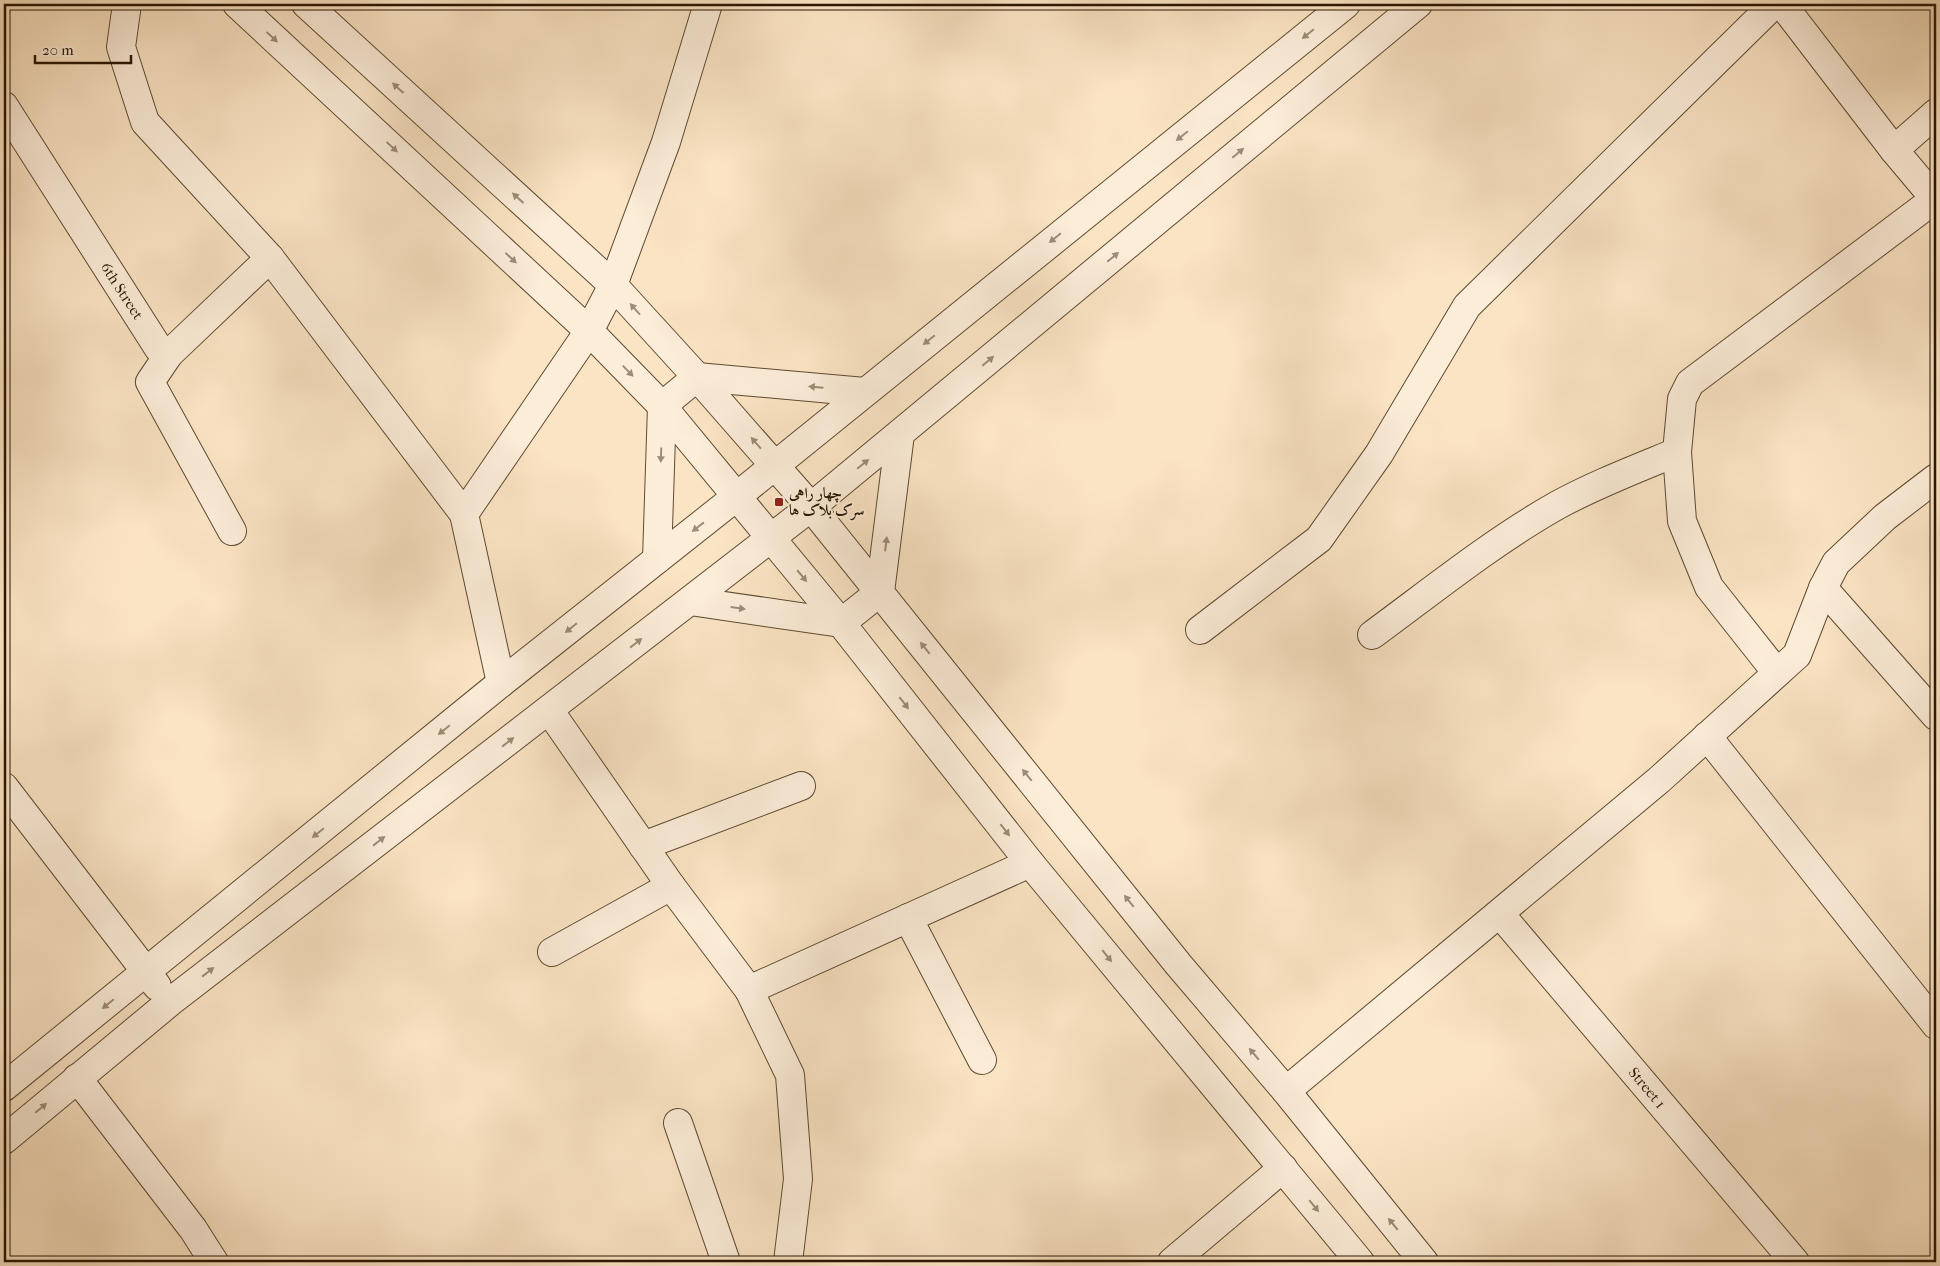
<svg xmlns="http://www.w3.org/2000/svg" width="1940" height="1266" viewBox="0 0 1940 1266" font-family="'IM FELL French Canon',Amiri,serif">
  <rect width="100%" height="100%" fill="#fbe4c4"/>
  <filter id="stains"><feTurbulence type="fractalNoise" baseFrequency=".004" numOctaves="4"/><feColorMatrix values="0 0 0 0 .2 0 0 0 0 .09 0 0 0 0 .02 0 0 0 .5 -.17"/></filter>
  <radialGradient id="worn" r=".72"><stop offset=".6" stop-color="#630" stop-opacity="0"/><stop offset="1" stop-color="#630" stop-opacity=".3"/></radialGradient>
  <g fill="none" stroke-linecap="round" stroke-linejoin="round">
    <g stroke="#5d4a31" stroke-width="30">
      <g id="minor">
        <polyline points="127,4 121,47 145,122 270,258 464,514 501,683"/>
        <polyline points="237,4 589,331 662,406 841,623 1030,863 1360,1262"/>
        <polyline points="306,4 613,285 697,377 811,507 1178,964 1286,1091 1424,1262"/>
        <polyline points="1782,4 1894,150 1936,200"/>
        <polyline points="4,106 159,349 169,354"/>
        <polyline points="1894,150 1936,113"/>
        <polyline points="464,514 589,331 613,285 666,142 708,4"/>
        <polyline points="232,531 150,382 169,354 270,258"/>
        <polyline points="657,559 662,406 697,377 865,392"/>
        <polyline points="1823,588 1936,716"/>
        <polyline points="690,601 841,623 880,592 900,434"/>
        <polyline points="1200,630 1319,539 1379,454 1467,306 1774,4"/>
        <path d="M 1372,635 C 1432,591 1491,543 1556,506 C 1594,485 1636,469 1677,452"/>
        <polyline points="1777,673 1709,587 1682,521 1677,452 1682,399 1690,383 1935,199"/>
        <polyline points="549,710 671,886 749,990 790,1075 798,1179 788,1262"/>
        <polyline points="1707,736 1936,1025"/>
        <polyline points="4,787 157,986"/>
        <polyline points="643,846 801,786"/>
        <polyline points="1500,914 1795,1262"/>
        <polyline points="908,918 982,1060"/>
        <polyline points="552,952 671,886"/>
        <polyline points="749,990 1030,863"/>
        <polyline points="77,1078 193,1229 214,1262"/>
        <polyline points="4,1087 501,683 736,497 1346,4"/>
        <polyline points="1286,1091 1659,780 1797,655 1823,588 1836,563 1885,517 1936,478"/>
        <polyline points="678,1123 726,1262"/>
        <polyline points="4,1140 170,1002 811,507 1418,4"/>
        <polyline points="1172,1262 1283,1168"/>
      </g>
    </g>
    <use href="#minor" stroke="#fcedd9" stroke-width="28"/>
  </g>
  <defs><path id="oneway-solid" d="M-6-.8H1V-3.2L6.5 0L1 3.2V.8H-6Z" transform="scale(1.25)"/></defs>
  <g fill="#9d8c77">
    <use href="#oneway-solid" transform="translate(1308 34) rotate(141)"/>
    <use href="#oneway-solid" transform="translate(272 37) rotate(43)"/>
    <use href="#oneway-solid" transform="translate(398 88) rotate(-138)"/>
    <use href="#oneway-solid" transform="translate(1182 136) rotate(141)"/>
    <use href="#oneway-solid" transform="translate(392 147) rotate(43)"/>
    <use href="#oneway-solid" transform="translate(1238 153) rotate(-40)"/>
    <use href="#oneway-solid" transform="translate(518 198) rotate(-138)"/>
    <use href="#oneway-solid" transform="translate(1055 238) rotate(141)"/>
    <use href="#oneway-solid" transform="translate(1113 257) rotate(-40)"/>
    <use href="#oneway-solid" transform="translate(511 258) rotate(43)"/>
    <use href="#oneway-solid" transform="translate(635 309) rotate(-132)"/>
    <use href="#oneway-solid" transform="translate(929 340) rotate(141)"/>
    <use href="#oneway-solid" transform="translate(988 361) rotate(-40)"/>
    <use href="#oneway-solid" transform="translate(628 371) rotate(46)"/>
    <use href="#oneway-solid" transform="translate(816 387) rotate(-175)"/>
    <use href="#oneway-solid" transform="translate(756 443) rotate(-131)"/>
    <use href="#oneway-solid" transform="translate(661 455) rotate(92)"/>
    <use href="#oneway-solid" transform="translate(863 464) rotate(-39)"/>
    <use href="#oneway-solid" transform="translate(698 527) rotate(142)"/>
    <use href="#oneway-solid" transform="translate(886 544) rotate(-83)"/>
    <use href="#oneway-solid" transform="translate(802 576) rotate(50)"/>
    <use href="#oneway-solid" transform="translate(738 608) rotate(8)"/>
    <use href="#oneway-solid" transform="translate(571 628) rotate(141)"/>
    <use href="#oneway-solid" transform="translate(636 643) rotate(-38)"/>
    <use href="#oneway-solid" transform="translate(925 648) rotate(-129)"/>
    <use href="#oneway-solid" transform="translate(904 703) rotate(52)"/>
    <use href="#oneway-solid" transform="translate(444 730) rotate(141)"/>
    <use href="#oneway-solid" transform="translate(508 742) rotate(-38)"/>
    <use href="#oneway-solid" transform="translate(1027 775) rotate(-129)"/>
    <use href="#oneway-solid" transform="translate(1005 830) rotate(52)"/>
    <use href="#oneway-solid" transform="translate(318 833) rotate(141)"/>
    <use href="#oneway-solid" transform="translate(379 841) rotate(-38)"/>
    <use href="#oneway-solid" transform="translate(1129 901) rotate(-129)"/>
    <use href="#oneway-solid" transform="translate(1107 956) rotate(51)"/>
    <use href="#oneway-solid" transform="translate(208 972) rotate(-38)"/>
    <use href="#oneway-solid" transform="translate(108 1004) rotate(141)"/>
    <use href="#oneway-solid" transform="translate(1254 1054) rotate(-130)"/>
    <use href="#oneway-solid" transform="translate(41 1108) rotate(-40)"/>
    <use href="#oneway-solid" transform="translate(1314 1206) rotate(51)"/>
    <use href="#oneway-solid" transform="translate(1393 1224) rotate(-129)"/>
  </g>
  <rect fill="#8f2418" stroke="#fcedd9" stroke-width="2" x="774" y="497" width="10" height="10" rx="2.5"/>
  <g text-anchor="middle" stroke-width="4" stroke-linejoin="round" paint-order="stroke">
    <g font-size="15" fill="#281600" stroke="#fcedd9">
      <text transform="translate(122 291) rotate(57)" y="5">6th Street</text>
      <text transform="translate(1647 1088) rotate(50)" y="5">Street 1</text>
    </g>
    <g font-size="15" font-weight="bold" fill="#281600" stroke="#fcedd9" text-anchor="start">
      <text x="789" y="498">چهار راهی<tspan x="789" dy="17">سرک بلاک ها</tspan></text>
    </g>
  </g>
  <rect width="1940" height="1266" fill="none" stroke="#fbe4c4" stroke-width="20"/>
  <rect x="5" y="5" width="1930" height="1256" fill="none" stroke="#281600" stroke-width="2.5"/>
  <rect x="10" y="10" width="1920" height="1246" fill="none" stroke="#281600"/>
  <path d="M35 55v8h96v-8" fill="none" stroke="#281600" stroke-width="2.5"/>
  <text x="42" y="55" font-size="15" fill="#281600" stroke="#fcedd9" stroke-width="4" paint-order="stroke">20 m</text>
  <rect width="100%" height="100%" filter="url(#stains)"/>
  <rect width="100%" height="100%" fill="url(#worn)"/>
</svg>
